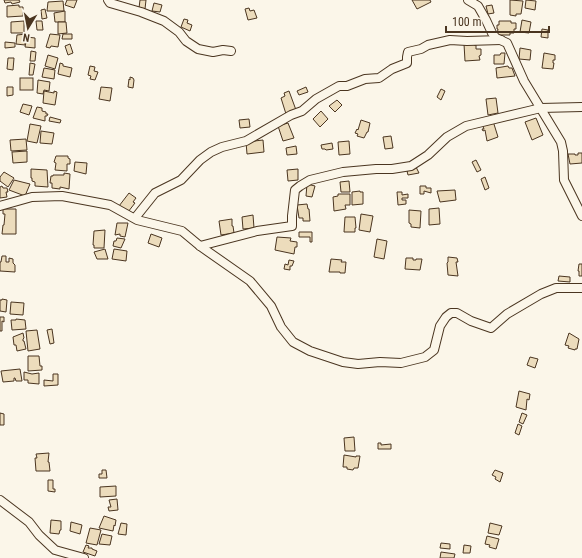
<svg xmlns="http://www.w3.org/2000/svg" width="582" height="558" viewBox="0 0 582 558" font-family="'Roboto Condensed',sans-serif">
  <rect width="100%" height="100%" fill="#fbf6e9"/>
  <g fill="#ecdcbc" stroke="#4a3520">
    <polygon points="4,0 19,0 20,2 12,4 11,2 5,3"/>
    <polygon points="67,0 77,0 74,8 65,5"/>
    <polygon points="140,0 146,0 145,9 139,8"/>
    <polygon points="412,0 430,0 431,2 417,9"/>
    <polygon points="510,0 523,1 521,14 516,14 516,16 510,15"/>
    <polygon points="526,0 536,1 535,10 525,8"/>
    <polygon points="63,1 64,11 47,11 48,2"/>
    <polygon points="154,3 162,5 160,12 152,11"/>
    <polygon points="19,5 19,7 23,7 23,16 7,17 7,6"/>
    <polygon points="492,5 494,13 488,14 486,6"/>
    <polygon points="249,8 250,11 254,10 257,18 248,20 245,9"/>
    <polygon points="45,9 47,18 42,19 41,10"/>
    <polygon points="65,11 65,22 55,22 54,13"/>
    <polygon points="184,19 188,20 187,23 192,25 190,31 181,27"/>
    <polygon points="522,20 531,22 529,33 520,32"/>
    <polygon points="24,21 24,33 11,33 11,22"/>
    <polygon points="36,21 42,21 43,30 37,30"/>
    <polygon points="499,21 511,21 511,23 516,23 516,29 514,29 514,33 510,33 510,35 497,35 498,29 497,29 497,25 499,25"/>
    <polygon points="58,22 66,22 67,33 58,34"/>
    <polygon points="542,29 548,30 548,38 541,37"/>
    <polygon points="26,34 25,45 16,44 17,35"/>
    <polygon points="50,34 60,35 58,47 51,46 50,48 46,47"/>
    <polygon points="63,34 72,34 72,39 62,39"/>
    <polygon points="27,37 35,38 35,48 25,47"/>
    <polygon points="5,42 15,43 15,47 5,48"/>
    <polygon points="474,43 474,45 476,45 476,49 481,49 481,55 479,56 480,60 465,61 464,44"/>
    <polygon points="70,44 73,53 68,55 65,46"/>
    <polygon points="520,48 531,50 530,60 519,59"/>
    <polygon points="31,51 36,52 35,61 30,61"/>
    <polygon points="501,53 505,53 504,64 494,64 494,55 500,55"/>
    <polygon points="544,53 555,55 555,60 553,60 553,63 554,63 553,69 542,68"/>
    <polygon points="48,55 58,58 55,69 45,66"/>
    <polygon points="8,58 14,58 13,70 7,69"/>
    <polygon points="30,63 35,64 33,75 29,75"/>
    <polygon points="60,63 63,64 63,66 72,68 70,77 58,74"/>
    <polygon points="90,66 95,67 94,71 98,72 95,80 90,79 91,76 88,75"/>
    <polygon points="508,66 509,68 512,68 515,76 497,78 496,68"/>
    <polygon points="44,68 55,70 54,79 42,77"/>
    <polygon points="130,77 133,78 134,80 133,88 128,87 129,79 130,80"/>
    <rect x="20" y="78" width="13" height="12"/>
    <polygon points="38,80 50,82 49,91 44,90 43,94 37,93"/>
    <polygon points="7,87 13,87 13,95 7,96"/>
    <polygon points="101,87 112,88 110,101 99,99"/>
    <polygon points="306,87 308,92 299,95 297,91"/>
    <polygon points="441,89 445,91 441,100 437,97"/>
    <polygon points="44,91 54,93 54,91 57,92 55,105 43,103"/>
    <polygon points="289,91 296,110 286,114 281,98 285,96 284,93"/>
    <polygon points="496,98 498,113 488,115 486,99"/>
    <polygon points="337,100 342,105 335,112 329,106"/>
    <polygon points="23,104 32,106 29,115 20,112"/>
    <polygon points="37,107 42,108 42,111 46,112 46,114 48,114 47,116 45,116 45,121 33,118"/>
    <polygon points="321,111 328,119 320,127 313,119"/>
    <polygon points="50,117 61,120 60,123 49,121"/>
    <polygon points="536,118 543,135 532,140 525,122"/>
    <polygon points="249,119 250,127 240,128 239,120"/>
    <polygon points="361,120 370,123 368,132 367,132 364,138 357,136 358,134 355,133 357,129 358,130"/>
    <polygon points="493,121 498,137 487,141 485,130 483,131 482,129 484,129 482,124"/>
    <polygon points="288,123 294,138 283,141 278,126"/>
    <polygon points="30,124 41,126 37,143 27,141"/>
    <polygon points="41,131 54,133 52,144 40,143"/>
    <polygon points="391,136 393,148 385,149 383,137"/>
    <polygon points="26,139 27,150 11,151 10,140"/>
    <polygon points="263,140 264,152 247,154 246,142"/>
    <polygon points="349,141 350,154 339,155 338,142"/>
    <polygon points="332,143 333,149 326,150 325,149 322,149 321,145"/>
    <polygon points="296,146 297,154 287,155 286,148"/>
    <polygon points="27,151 27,162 13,163 12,152"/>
    <polygon points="578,153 582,153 582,163 570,164 568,154 575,154 575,155 578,155"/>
    <polygon points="56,156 68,156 68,158 70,159 70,164 67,164 67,171 55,170 56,163 54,162"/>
    <polygon points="476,160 481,170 477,172 472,162"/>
    <polygon points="75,162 87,163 86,174 74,171"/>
    <polygon points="416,167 419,173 408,175 407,171"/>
    <polygon points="31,169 47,170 48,187 35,186 35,182 32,181 32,178 31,178"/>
    <polygon points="298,169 298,180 288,181 287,170"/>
    <polygon points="4,172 14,178 8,187 0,181 0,177"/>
    <polygon points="64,173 70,174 69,189 60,187 60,189 52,188 52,183 50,183 51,176 53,176 53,175 64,175"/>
    <polygon points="485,177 489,188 485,190 481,179"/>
    <polygon points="14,180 30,184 25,196 9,190"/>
    <polygon points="349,181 350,192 341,192 340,182"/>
    <polygon points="307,184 315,186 312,197 306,196"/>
    <polygon points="2,186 3,188 7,188 8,192 6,192 7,197 0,198 0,187"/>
    <polygon points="420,186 426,186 426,188 431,188 431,193 424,191 424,194 420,194"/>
    <polygon points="455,190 456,200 440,202 437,191"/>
    <polygon points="360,191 360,192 363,192 363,204 352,205 352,192"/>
    <polygon points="397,192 402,192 402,195 408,194 408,198 402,198 402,200 406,200 406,204 398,205"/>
    <polygon points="129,193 136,198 133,202 135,203 128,212 119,206"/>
    <polygon points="338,194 350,194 350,205 345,205 346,209 334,211 333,197 338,196"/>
    <polygon points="307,204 308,209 309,209 310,221 303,221 303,218 299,218 297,205"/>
    <polygon points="439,208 440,224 429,225 429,209"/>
    <polygon points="3,209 16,209 16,234 2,234 3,225 4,225 5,214 3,214"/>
    <polygon points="409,210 421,211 420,228 411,227 411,224 409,223"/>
    <polygon points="361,214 373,216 370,232 359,230"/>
    <polygon points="253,215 254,228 243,229 242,217"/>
    <polygon points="345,217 355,217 356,228 355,228 355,232 344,232"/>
    <polygon points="232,219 232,226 233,226 234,233 221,235 219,221"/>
    <polygon points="117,223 128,223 125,237 120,236 120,234 115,235"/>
    <polygon points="105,230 104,248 94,248 94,245 93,245 94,231"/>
    <polygon points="299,232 312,232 312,242 310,242 310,237 299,237"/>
    <polygon points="151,234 162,238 159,247 148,243"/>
    <polygon points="277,237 291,238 290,241 297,242 297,247 295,247 294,254 275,250"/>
    <polygon points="117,238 125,239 121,248 113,246 114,241 116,241"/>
    <polygon points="377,239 387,241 384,259 374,257"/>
    <polygon points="105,249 108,259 97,259 94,252"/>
    <polygon points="114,249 127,251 126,261 112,259"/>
    <polygon points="2,256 6,256 6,262 9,262 9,258 13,259 13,263 15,265 15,272 0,271 0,262 1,262"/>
    <polygon points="448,257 457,258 458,262 456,262 458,276 448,275 447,263 448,262"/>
    <polygon points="406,258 413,258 413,260 416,260 416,259 422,259 420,270 405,269"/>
    <polygon points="331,259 342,260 341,262 346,262 345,273 340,273 340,272 329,272"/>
    <polygon points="289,260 294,261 292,266 290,266 290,270 284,269 285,264 288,265"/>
    <polygon points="579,264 582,264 582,276 579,276 579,271 578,271"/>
    <polygon points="559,276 570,277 570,282 558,281"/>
    <polygon points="2,299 7,300 6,312 0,311 0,300 2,300"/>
    <polygon points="11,302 24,303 23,315 10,314"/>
    <polygon points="0,317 4,317 4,322 2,321 2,331 0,331"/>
    <polygon points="16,319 25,320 26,329 12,330 11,320 16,320"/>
    <polygon points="52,329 54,343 50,344 47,330"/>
    <polygon points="37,330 40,349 28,351 26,331"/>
    <polygon points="23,333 24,338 23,339 23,341 24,341 26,349 17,351 16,345 14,345 13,337"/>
    <polygon points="569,333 579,339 577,349 575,349 575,350 568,348 569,346 565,345"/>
    <polygon points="28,356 39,356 40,366 42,366 42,370 28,371"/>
    <polygon points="530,357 538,359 535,368 527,365"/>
    <polygon points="20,369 22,381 16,381 15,378 14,378 14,381 3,382 1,371"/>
    <polygon points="24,372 32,374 39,373 39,384 28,383 28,380 24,380"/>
    <polygon points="53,374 58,374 58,385 44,386 44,380 53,381"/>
    <polygon points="519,391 530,394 529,400 527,399 526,410 516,407"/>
    <polygon points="0,413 4,414 4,425 0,425"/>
    <polygon points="522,413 527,415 523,424 519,422"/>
    <polygon points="518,424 522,426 519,435 515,433"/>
    <polygon points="354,437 355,451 345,451 344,438"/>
    <polygon points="378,443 381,443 381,445 391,444 391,449 378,449"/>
    <polygon points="49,453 48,462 49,462 50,471 36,471 35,458 37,458 36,454"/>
    <polygon points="344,455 356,457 356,456 360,456 358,468 354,468 353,470 347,469 347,467 343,467"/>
    <polygon points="102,470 106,470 107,478 99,478 99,474 102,474"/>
    <polygon points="495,470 503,473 500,482 495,479 496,477 492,475"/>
    <polygon points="48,480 53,480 53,489 55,489 55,492 48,491"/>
    <polygon points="116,486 116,496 100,497 100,487"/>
    <polygon points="117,499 118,510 109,511 108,507 111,507 109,500"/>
    <polygon points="104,516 116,520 115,526 114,525 113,531 99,528"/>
    <polygon points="51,520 61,521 61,530 60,530 59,534 50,533"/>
    <polygon points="71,522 82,525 80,534 70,531"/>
    <polygon points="121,523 127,524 126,535 118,534"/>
    <polygon points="490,523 502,526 499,535 488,533"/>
    <polygon points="90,528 101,530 97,545 86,543"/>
    <polygon points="102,534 112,536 110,545 99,544"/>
    <polygon points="487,536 499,539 496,549 489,547 490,545 485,544"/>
    <polygon points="441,543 450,544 450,549 440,548"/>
    <polygon points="86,545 89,546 88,548 92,548 92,549 97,551 95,556 83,552"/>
    <polygon points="464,545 471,546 470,553 463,553"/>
    <polygon points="441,552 455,554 454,558 440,558"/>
  </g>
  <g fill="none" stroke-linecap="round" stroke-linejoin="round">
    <g stroke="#4a3520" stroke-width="10">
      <g id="minor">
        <polyline points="108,0 110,3 141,12 164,21 179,32 186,41 198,49 213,52 223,50 231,51"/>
        <polyline points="468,0 478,6 486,20 492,33 496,38 507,43 524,81 561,142 563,151 564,180 582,216"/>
        <polyline points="0,206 32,197 62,196 110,205 137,220 182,231 200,246 250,281 271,306 281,327 293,342 310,351 343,362 358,364 380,362 401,363 425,357 434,350 440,326 446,317 451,313 457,313 471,321 491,328 507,314 541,294 556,288 582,288"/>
        <polyline points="135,218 155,193 181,180 200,160 211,152 222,147 246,141 291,115 302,111 316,99 339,86 347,86 365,79 379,78 392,69 407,63 407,57 408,52 421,49 428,45 450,40 467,41 501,40"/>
        <polyline points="200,246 257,231 292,226 292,216 295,190 300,186 310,180 343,172 376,169 392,169 411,166 428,155 447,137 466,126 541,108 582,107"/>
        <polyline points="0,500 29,522 39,535 55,550 84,558"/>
      </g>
    </g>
    <use href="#minor" stroke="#fbf6e9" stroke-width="8"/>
  </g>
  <g transform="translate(28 28) rotate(190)" stroke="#fbf6e9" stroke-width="3" paint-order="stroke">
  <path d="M0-3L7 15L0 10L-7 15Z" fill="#4a3520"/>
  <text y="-6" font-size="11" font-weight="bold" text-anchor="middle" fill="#4a3520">N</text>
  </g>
  <path d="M446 26v6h103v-6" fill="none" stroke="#4a3520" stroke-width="2"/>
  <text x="452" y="26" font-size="12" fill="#4a3520" stroke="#fbf6e9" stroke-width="3" paint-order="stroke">100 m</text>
</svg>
